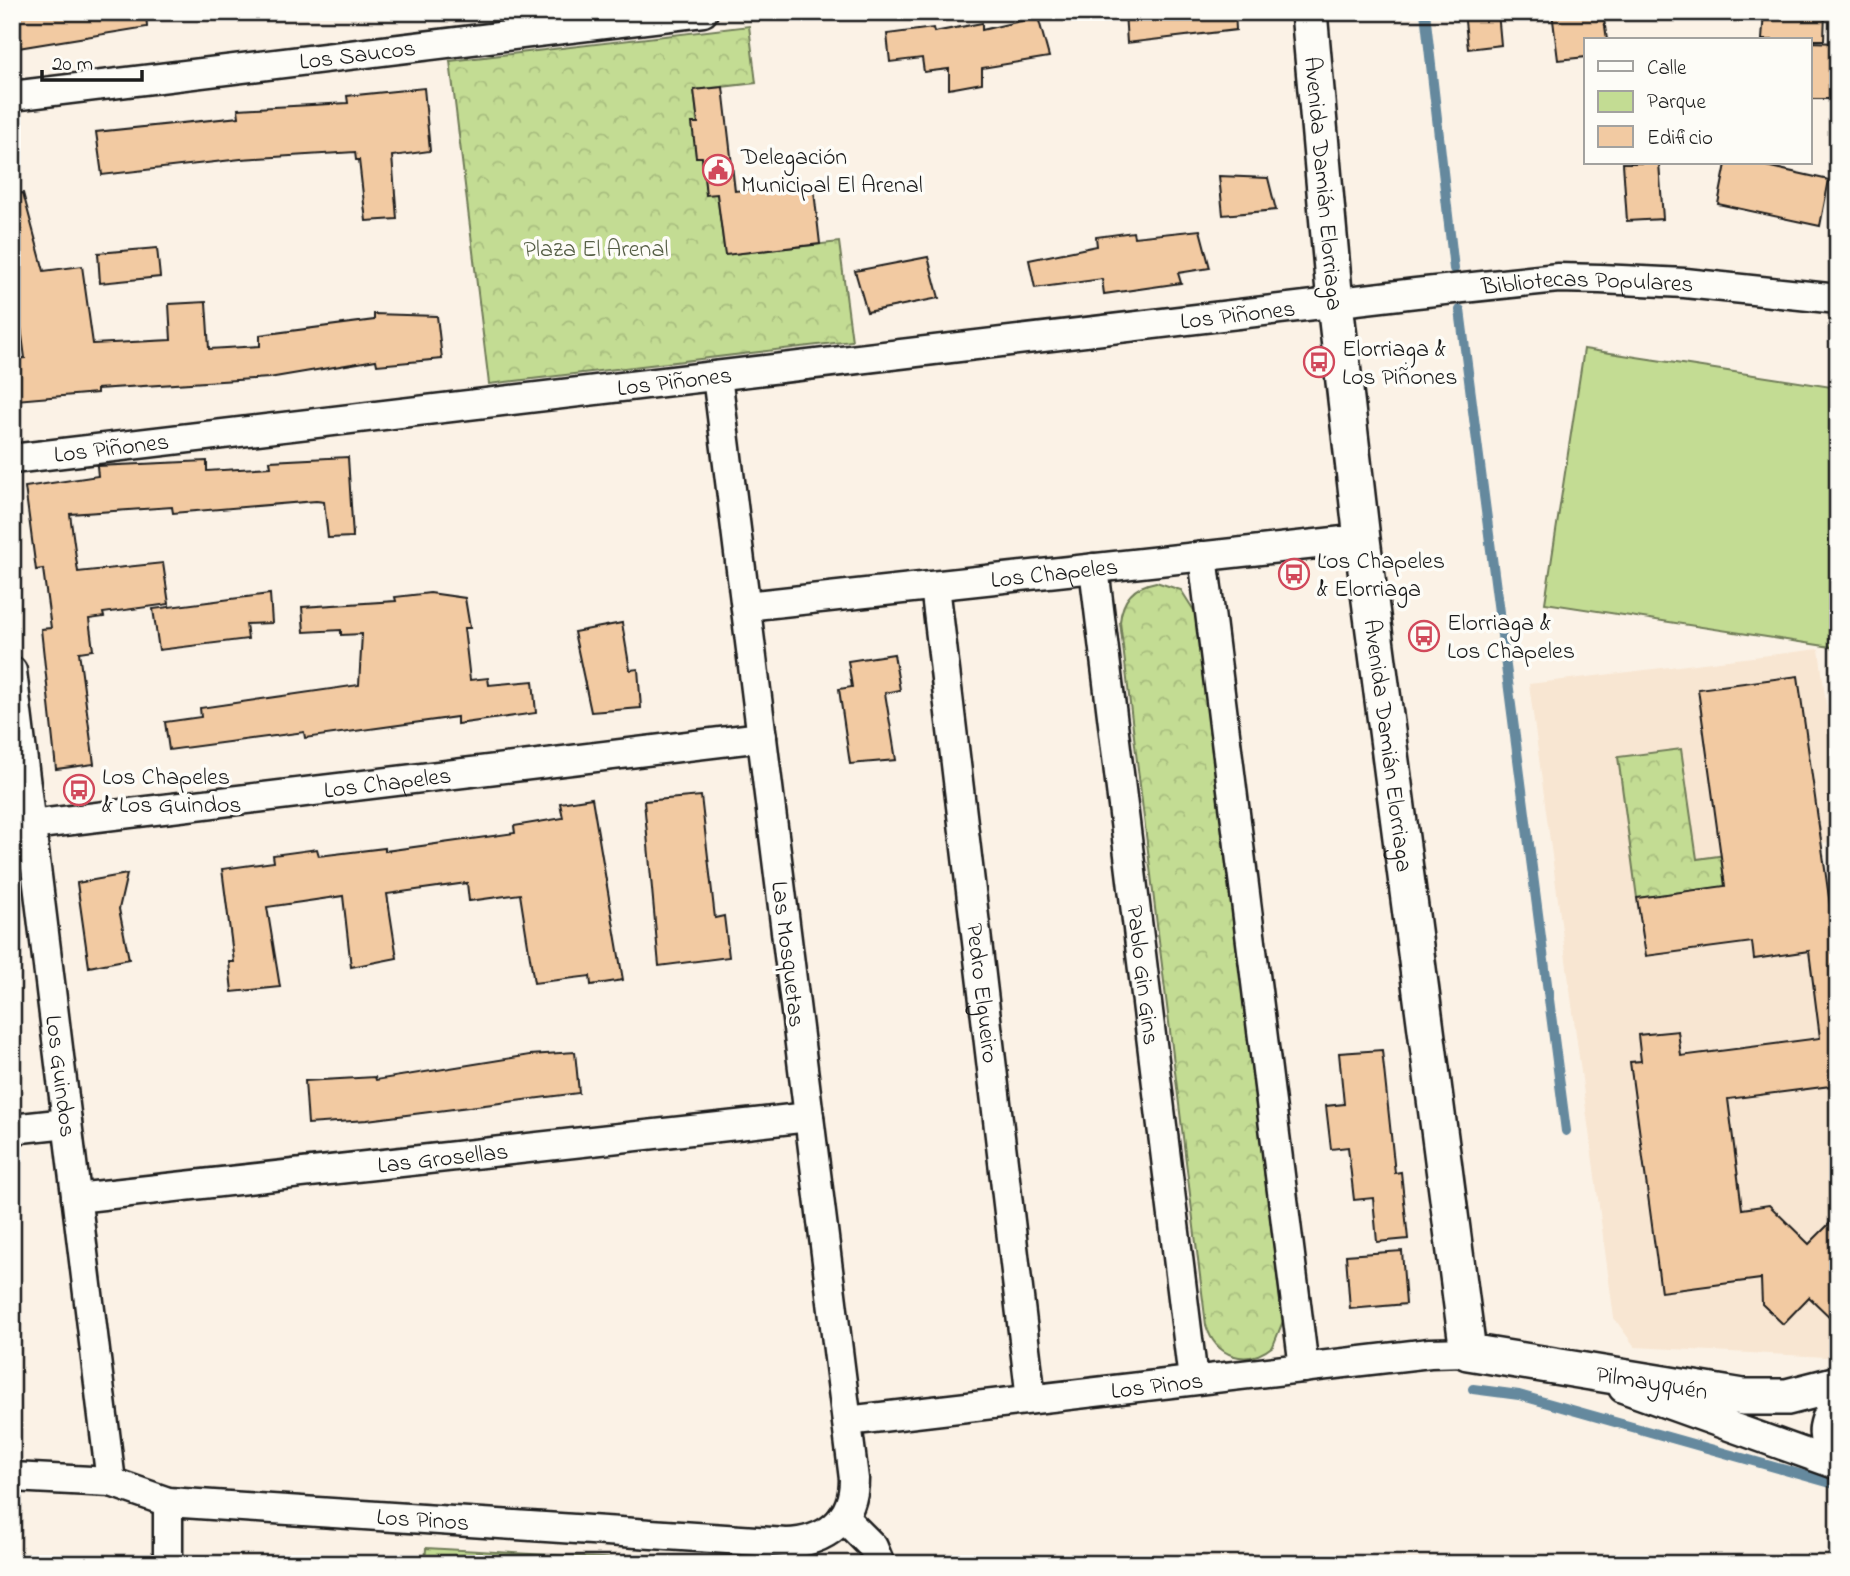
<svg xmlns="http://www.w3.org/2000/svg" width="1850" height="1576" viewBox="0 0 1850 1576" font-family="'Indie Flower',sans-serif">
  <defs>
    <pattern id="forest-crowns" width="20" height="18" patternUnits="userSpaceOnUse" patternTransform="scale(1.75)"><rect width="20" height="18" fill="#c3dc93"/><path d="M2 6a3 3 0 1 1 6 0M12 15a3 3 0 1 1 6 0" fill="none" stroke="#a7bc7e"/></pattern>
  </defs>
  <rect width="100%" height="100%" fill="#fbf2e6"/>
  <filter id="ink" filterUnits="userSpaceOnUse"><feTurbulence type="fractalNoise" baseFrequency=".0143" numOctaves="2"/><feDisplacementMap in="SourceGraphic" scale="14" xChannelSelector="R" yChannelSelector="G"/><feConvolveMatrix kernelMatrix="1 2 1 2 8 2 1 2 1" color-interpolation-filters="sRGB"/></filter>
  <g filter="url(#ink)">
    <polygon fill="#f8e6d2" points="1819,649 1838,797 1838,841 1821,843 1838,964 1838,1345 1826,1357 1635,1347 1614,1318 1529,684"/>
    <g fill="#c3dc93" stroke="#707c58" stroke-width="2">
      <polygon points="1584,349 1838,388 1838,648 1545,603"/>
      <polygon points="426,1548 706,1564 425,1564"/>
    </g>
    <g fill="url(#forest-crowns)" stroke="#707c58" stroke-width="2">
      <polygon points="749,26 756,83 694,90 698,123 693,123 696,157 702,157 706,194 717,194 725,255 839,242 852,341 489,384 450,61"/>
      <path d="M 1156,582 L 1181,590 L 1195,612 L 1283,1321 L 1273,1346 C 1247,1367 1216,1358 1206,1325 L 1120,622 C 1122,599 1134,586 1156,582 Z"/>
      <polygon points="1681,749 1697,859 1740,853 1743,884 1637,898 1618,757"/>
    </g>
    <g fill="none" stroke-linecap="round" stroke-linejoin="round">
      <g stroke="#65899e" stroke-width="10">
        <polyline points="1425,12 1454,269"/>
        <polyline points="1460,310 1566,1131"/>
        <polyline points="1473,1389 1519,1395 1838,1485"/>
      </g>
    </g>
    <g fill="#f2caa2" stroke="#1c1c1c" stroke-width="2">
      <polygon points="12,12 146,12 147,27 12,49"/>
      <polygon points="1125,12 1235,12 1236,30 1127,43"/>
      <polygon points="1464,12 1498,12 1501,45 1468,49"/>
      <polygon points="1552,12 1603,12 1607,40 1586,40 1586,57 1558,60"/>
      <polygon points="1764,12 1825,12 1824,40 1762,40"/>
      <polygon points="1038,17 1049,57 982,68 982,83 949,89 949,69 924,72 922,58 890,62 887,34 933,28 934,32 982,23 982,30"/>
      <polygon points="1810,42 1837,43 1836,99 1810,99"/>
      <polygon points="723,87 735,191 813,182 820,244 725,255 717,194 706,195 702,157 696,157 692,123 698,123 694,90"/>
      <polygon points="424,88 430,151 392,156 397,219 366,221 359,160 356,160 355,152 241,159 102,175 96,132 239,117 238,109 348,103 347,96"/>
      <polygon points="1623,163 1659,163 1663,219 1627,221"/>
      <polygon points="1726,164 1757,164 1829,180 1820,226 1718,204"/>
      <polygon points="1219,176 1268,178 1276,210 1223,215"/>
      <polygon points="23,193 44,271 82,266 93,344 171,340 169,304 206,302 209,349 260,346 260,335 374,320 374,314 437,316 442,359 377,365 376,360 269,378 97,389 97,393 16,400 12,359 25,358 16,289 12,289 12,194"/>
      <polygon points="1200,230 1210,268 1178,273 1181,283 1104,294 1102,279 1035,288 1029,260 1097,246 1096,237 1133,232 1134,237"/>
      <polygon points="157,248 160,277 100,283 98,253"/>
      <polygon points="928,257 939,298 867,312 855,271"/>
      <polygon points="348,457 353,537 328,538 324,502 316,501 173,513 172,507 70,514 78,572 163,563 169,604 103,613 104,617 89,619 93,650 79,652 94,764 56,769 41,629 51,628 43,569 36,570 25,487 98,476 97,466 207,461 207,471 271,467 270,461"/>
      <polygon points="430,593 465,598 470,628 464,628 470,680 488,678 489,685 533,681 536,713 457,724 457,717 305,738 304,732 169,750 165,722 201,717 200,708 359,685 362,634 341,635 341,630 304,632 302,607 396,601 395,597"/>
      <polygon points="270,594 272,623 246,624 248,639 159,650 153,609"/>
      <polygon points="622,623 630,670 638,669 641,708 591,712 574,632"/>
      <polygon points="894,654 900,690 885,693 896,760 850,764 839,689 852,687 848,661"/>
      <polygon points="1798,676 1838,962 1838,1085 1728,1099 1742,1209 1769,1205 1809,1244 1838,1215 1838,1325 1809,1297 1783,1324 1762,1304 1761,1279 1661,1292 1630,1062 1641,1061 1638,1035 1678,1031 1681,1056 1820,1038 1809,951 1754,959 1752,942 1646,956 1637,898 1725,886 1698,689"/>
      <polygon points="701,796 715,918 724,916 729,957 659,966 644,801"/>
      <polygon points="592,798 623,980 591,985 590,976 534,983 520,894 469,901 467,883 387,894 397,958 351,967 343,896 267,907 280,987 232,992 229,962 234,962 222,869 274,862 273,855 317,849 319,856 385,848 385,851 515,833 514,826 563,818 560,803"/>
      <polygon points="127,874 119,909 129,959 89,967 77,883"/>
      <polygon points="1382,1050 1395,1173 1401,1172 1408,1239 1377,1242 1373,1198 1354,1200 1348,1147 1331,1149 1326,1106 1344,1104 1339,1053"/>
      <polygon points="575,1052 579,1093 367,1120 308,1124 305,1081 375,1077 376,1080 530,1055"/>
      <polygon points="1402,1251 1406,1304 1350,1309 1346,1255"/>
    </g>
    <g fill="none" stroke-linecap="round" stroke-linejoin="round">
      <g stroke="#1c1c1c" stroke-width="33">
        <g id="minor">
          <path id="s1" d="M 12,96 L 703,12"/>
          <path id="s2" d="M 12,459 L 1416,293 L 1558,278 L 1600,279 L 1685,283 L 1838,299"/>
          <polyline points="1203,556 1304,1368"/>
          <path id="s3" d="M 1094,568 L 1193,1380"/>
          <path id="s4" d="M 935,586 L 1031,1399"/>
          <path id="s5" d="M 746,606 L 1362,539"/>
          <path id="s6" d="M 12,671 L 111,1482"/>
          <path id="s7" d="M 14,827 L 762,737"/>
          <polyline points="12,1129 67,1123"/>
          <path id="s8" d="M 76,1198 L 809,1117"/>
          <polyline points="1623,1388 1838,1465"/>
          <path d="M 1838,1397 C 1822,1421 1816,1439 1838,1461"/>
          <path id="s9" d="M 847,1421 L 1430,1353 L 1468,1352"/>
          <path id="s10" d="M 12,1477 L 111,1482 L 168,1502 L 786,1543 C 825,1542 854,1521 854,1479 L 717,376"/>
          <polyline points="843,1517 873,1547 880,1564"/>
          <polyline points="168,1564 168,1502"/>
        </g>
      </g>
      <g stroke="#1c1c1c" stroke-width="40">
        <g id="tertiary">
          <path id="s11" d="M 1309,12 L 1335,303 L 1362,539 L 1468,1352 L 1743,1397 L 1787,1397 L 1838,1384"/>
        </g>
      </g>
      <use href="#minor" stroke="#fdfcf7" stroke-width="28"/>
      <use href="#tertiary" stroke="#fdfcf7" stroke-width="35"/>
    </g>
  </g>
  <defs>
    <g id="civic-ring" transform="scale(1.575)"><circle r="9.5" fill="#fdfcf7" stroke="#d1495b" stroke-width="1.5"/><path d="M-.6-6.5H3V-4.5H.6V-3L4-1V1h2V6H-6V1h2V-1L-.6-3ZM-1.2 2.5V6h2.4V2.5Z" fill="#d1495b"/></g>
    <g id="bus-ring" transform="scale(1.575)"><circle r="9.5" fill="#fdfcf7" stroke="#d1495b" stroke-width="1.5"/><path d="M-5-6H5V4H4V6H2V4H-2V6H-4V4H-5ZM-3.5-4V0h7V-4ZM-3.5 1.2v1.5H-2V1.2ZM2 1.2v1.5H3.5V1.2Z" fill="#d1495b"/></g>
  </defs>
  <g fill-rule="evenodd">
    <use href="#civic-ring" x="718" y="170"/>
    <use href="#bus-ring" x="1319" y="362"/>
    <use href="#bus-ring" x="1294" y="574"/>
    <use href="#bus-ring" x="1424" y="636"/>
    <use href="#bus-ring" x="79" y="790"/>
  </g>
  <g text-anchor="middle" stroke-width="7" stroke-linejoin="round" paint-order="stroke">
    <g font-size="24" fill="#1c1c1c" stroke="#fdfcf7">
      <text dy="8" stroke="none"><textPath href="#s1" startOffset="348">Los Saucos</textPath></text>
      <text dy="8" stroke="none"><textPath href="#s11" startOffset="172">Avenida Damián Elorriaga</textPath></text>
      <text dy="8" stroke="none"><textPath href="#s2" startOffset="1586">Bibliotecas Populares</textPath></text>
      <text dy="8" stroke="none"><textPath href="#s2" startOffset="1234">Los Piñones</textPath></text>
      <text dy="8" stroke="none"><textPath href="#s2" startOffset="667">Los Piñones</textPath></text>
      <text dy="8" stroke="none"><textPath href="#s2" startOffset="100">Los Piñones</textPath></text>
      <text dy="8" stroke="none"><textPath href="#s5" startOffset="310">Los Chapeles</textPath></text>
      <text dy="8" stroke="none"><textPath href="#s11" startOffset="738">Avenida Damián Elorriaga</textPath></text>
      <text dy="8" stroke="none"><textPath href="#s7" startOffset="376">Los Chapeles</textPath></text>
      <text transform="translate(789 954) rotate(83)" y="8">Las Mosquetas</text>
      <text dy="8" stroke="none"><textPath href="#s3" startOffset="410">Pablo Gin Gins</textPath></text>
      <text dy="8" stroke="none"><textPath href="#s4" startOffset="410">Pedro Elgueiro</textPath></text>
      <text dy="8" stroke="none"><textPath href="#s6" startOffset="408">Los Guindos</textPath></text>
      <text dy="8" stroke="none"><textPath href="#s8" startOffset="369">Las Grosellas</textPath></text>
      <text dy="8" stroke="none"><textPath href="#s11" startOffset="1536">Pilmayquén</textPath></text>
      <text dy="8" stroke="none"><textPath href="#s9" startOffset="312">Los Pinos</textPath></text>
      <text dy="8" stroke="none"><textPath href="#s10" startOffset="415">Los Pinos</textPath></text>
    </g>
    <g font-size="24" fill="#1c1c1c" stroke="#fdfcf7" text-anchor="start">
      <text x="741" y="164">Delegación<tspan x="741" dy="28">Municipal El Arenal</tspan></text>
      <text x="1342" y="356">Elorriaga &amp;<tspan x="1342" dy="28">Los Piñones</tspan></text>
      <text x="1317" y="568">Los Chapeles<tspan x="1317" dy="28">&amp; Elorriaga</tspan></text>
      <text x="1447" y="630">Elorriaga &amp;<tspan x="1447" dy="28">Los Chapeles</tspan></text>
      <text x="102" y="784">Los Chapeles<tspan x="102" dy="28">&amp; Los Guindos</tspan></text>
    </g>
    <g font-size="24" fill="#565f46" stroke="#fdfcf7">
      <text x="596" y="256">Plaza El Arenal</text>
    </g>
  </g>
  <rect width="1850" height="1576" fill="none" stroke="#fdfcf7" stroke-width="42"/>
  <rect x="21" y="21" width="1808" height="1534" fill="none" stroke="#1c1c1c" stroke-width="2.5" filter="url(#ink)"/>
  <rect x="1584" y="38" width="228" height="126" fill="#fdfcf7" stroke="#a3a29f" stroke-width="2"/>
  <rect x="1598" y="61" width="35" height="10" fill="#fdfcf7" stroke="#a3a29f" stroke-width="2"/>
  <text x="1647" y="74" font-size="21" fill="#1c1c1c">Calle</text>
  <rect x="1598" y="91" width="35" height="21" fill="#c3dc93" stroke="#a3a29f" stroke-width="2"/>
  <text x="1647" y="108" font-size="21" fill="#1c1c1c">Parque</text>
  <rect x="1598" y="126" width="35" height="21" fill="#f2caa2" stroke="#a3a29f" stroke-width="2"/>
  <text x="1647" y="144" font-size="21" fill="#1c1c1c">Edificio</text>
  <path d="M42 70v10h100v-10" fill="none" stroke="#1c1c1c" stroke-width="3.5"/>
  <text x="52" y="70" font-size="21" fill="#1c1c1c" stroke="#fdfcf7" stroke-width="5" paint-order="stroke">20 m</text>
</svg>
